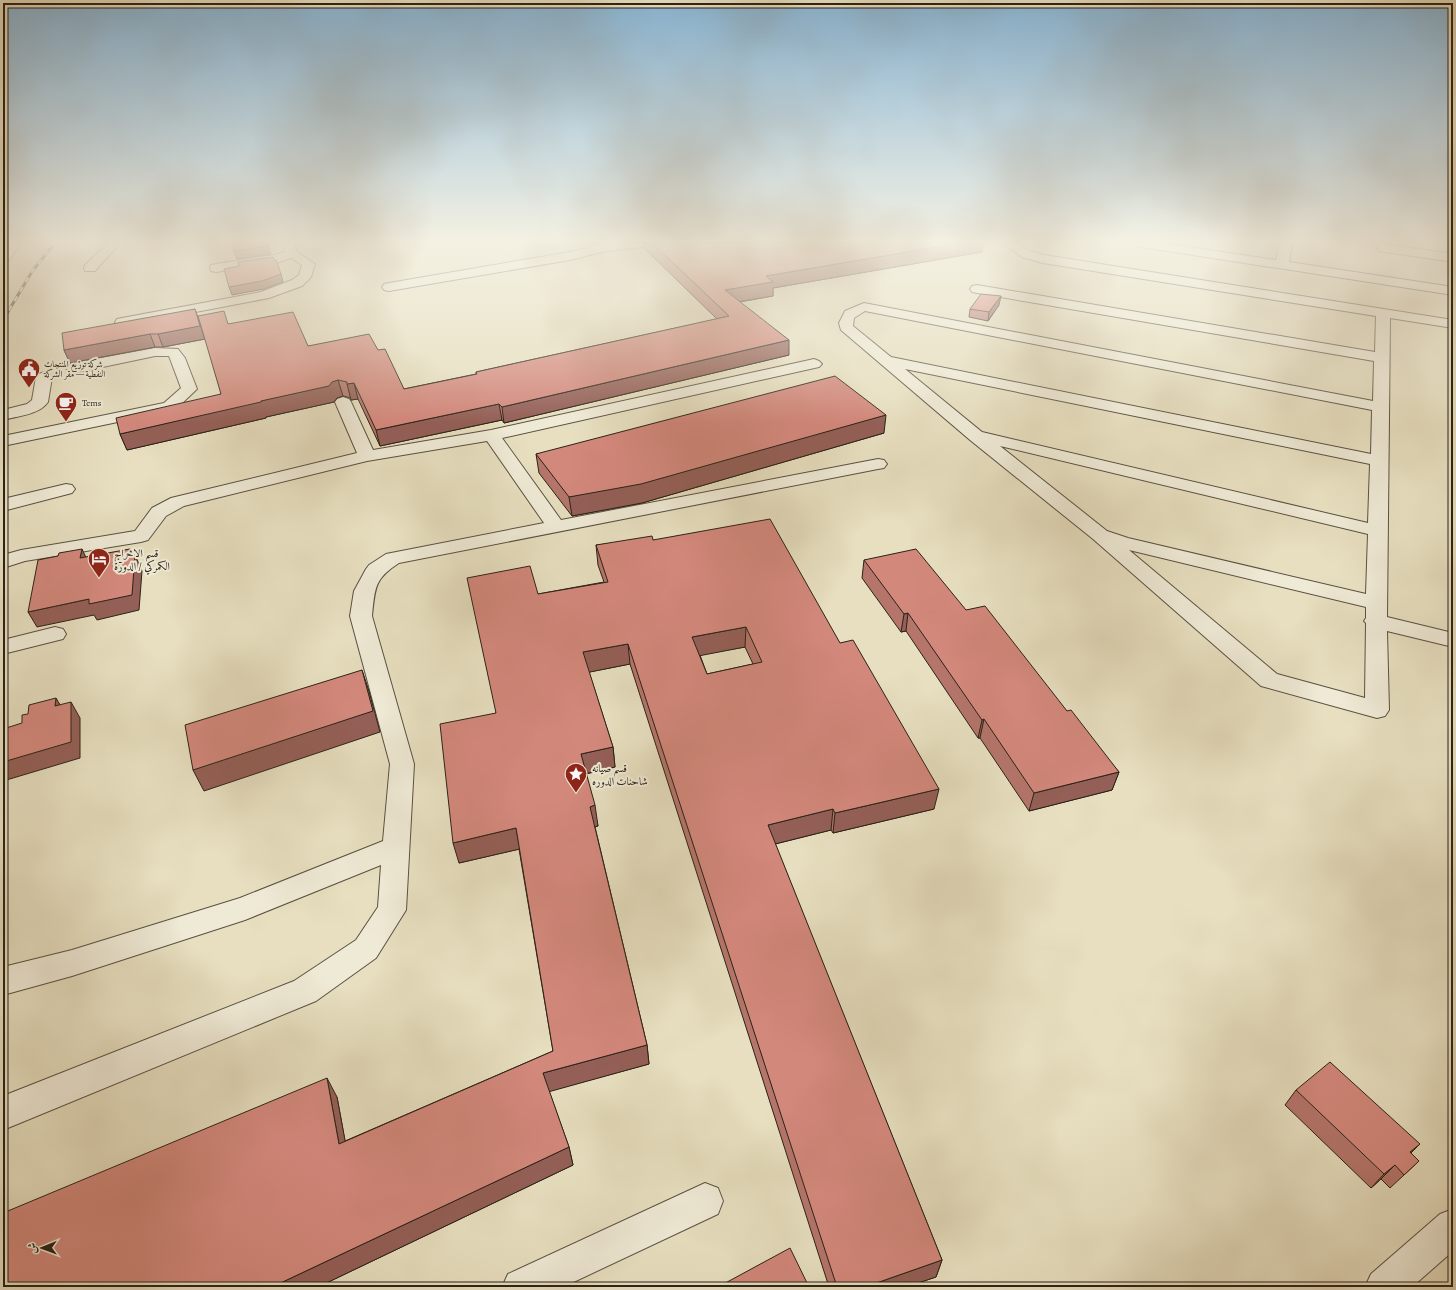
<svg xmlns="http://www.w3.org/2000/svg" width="1456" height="1290" viewBox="0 0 1456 1290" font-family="Alegreya,Amiri,serif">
  <rect width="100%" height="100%" fill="#e7dfc0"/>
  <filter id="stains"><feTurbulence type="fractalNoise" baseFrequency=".005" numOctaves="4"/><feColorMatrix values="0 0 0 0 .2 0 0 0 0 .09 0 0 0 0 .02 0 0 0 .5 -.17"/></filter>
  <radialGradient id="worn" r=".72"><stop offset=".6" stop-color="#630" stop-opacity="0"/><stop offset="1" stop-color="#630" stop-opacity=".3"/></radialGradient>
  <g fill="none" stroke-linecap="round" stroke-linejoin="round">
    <g stroke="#595142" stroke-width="2">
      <g id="minor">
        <polygon points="9,243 21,243 7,263 3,264 3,251"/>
        <polygon points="108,243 120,243 95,271 85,271 84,268 85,265"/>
        <polygon points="282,243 294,243 297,252 315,264 311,277 302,286 269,298 122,326 117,325 115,322 117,319 122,318 261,292 292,280 299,275 302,265 291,258 276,263 216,272 211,271 210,268 211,265 216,264 274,255 285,252"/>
        <polygon points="581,243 601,244 616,243 647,243 645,246 641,247 601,252 570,260 389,291 384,290 382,287 384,284 389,283 570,252 587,248 582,247 580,244"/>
        <path d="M 1003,243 L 1017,243 L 1030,251 L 1044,255 L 1453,320 L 1453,328 L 1390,318 L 1387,617 L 1453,633 L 1453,647 L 1387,631 L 1389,710 L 1385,716 L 1377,718 L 1261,686 L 1093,539 L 970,440 L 841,330 L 839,323 L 845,311 L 864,303 L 1373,401 L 1374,361 L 977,293 L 972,292 L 970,289 L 972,286 L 977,285 L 1375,352 L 1376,316 L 1043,263 L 1022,257 ZM 865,311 L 1372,410 L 1371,454 L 891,357 L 853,326 L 854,318 ZM 905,369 L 1370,464 L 1368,523 L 982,432 ZM 1000,446 L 1368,534 L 1366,594 L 1128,538 L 1107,531 ZM 1129,550 L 1366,607 L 1366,618 L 1364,621 L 1366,623 L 1365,698 L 1277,674 Z"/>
        <polygon points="1135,243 1162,243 1276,260 1280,243 1292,243 1289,262 1453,287 1453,295 1141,247 1137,246"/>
        <polygon points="1383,244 1453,254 1453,262 1379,251 1377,248 1379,245"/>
        <polygon points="155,348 178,349 185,358 197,389 175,410 3,446 3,436 164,403 181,388 169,356 155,356 74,373 69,371 66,368 69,365 74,363"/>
        <path d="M 814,359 L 819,361 L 822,364 L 819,367 L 502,438 L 561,520 L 878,459 L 884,460 L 887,464 L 884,468 L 878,469 L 399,563 C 374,579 375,588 372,616 L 414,764 L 406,910 L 376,958 L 316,1001 L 3,1130 L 3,1096 L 294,981 L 356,940 L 378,907 L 381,865 L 245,920 L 72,976 L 3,995 L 3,967 L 72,950 L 240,898 L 383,841 L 390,764 L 350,616 L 354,591 L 366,569 L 369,565 L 386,554 L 544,523 L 487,441 L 367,461 L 184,506 L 166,516 L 148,540 L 141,542 L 25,561 L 3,568 L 3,555 L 21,550 L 135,531 L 152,508 L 171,498 L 357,453 L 335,402 L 337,399 L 343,397 L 349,399 L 351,402 L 373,450 L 491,430 Z"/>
        <path d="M 44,372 L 49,374 L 52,377 L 48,402 C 39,415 17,416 3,420 L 3,410 L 27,404 L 32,400 L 36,377 L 39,374 Z"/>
        <polygon points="66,484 72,485 75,489 72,493 3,511 3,499"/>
        <polygon points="55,627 63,629 66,634 63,639 3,654 3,640"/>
        <polygon points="705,1183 718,1188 723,1201 718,1214 563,1287 502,1287 508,1274"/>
        <polygon points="1453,1209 1453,1251 1412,1287 1365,1287 1371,1274 1440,1214"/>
      </g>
    </g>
    <use href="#minor" fill="#efead6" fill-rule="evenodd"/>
    <g stroke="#2a2218" stroke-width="3">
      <polyline id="rail" points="3,320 33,270 55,243"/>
    </g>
    <use href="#rail" stroke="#efead6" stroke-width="2" stroke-dasharray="5.5" stroke-linecap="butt"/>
  </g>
  <g fill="#b5756b" stroke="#2a2218" fill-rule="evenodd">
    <polygon points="644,243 983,243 982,252 773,288 773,296 740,302 789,355 504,423 502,420 380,446 358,399 351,400 351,398 343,396 337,398 334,402 266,417 266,418 127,450 120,434 221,394 228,324 308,346 378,350 404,389 476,374 476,372 717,319 644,248"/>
    <polygon points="999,305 988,321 969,317 970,309"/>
    <polygon points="195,309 205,339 163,347 155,347 70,363 64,350"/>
    <polygon points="884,433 642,503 572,516 539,473 536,454"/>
    <path d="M 653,540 L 840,643 L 934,809 L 833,833 L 831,830 L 775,844 L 942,1260 L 936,1277 L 906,1287 L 829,1287 L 630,664 L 589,672 L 613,747 L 615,767 L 586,774 L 598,826 L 595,827 L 647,1045 L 649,1064 L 549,1091 L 569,1147 L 573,1165 L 318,1287 L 3,1287 L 337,1097 L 345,1141 L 553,1051 L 519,849 L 459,863 L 496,713 L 538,594 L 604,582 L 598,565 L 596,545 ZM 745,647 L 753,664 L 707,674 L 700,655 Z"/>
    <polygon points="864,560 966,610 1067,711 1119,772 1112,790 1029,811 980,738 978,738 906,631 901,632 862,578"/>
    <polygon points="1296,1090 1411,1153 1419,1161 1390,1188 1381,1179 1371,1188 1285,1105"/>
  </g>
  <g fill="#945f57" stroke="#2a2218">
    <polygon points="960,243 983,243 982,252 773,288 773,296 725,304 725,290 766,276"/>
    <polygon points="268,246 271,254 237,259 234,251"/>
    <polygon points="281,274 283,282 264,289 232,295 229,287"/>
    <polygon points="1001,296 999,305 988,321 989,312"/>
    <polygon points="195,309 205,339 163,347 158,334"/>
    <polygon points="150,334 155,347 70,363 64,350"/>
    <polygon points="789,340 789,355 504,423 502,407"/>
    <polygon points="338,380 343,396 337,398 334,402 266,417 266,418 127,450 120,434 261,401"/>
    <polygon points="354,383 358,399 351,400 347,384"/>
    <polygon points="499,404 502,420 380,446 376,430"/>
    <polygon points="886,415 884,433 642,503 572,516 569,497"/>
    <polygon points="82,549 89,564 80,558"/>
    <polygon points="130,549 135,559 135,555 142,571 139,610 97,620 94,615 37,627 28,612 89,599 129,557"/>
    <polygon points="908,613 906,631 901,632 904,614"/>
    <polygon points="746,627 745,647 693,657 692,637"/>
    <polygon points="628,644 630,664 585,673 583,652"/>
    <polygon points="362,670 369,691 380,732 204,791 193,770"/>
    <polygon points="56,698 65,713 55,706"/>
    <polygon points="71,702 80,718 80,758 3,781 3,762"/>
    <polygon points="984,719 980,738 978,738 982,720"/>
    <polygon points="613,747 615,767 584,774 581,754"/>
    <polygon points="1119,772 1112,790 1029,811 1034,793"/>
    <polygon points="939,789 934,809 833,833 835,813"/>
    <polygon points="595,805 598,826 593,827 590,807"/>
    <polygon points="833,809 831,830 767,846 768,825"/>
    <polygon points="516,828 520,849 459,863 453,843"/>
    <polygon points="647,1045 649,1064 548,1092 543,1073"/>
    <polygon points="327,1078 337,1097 349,1162 339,1144"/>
    <polygon points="1420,1144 1406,1158 1410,1152"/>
    <polygon points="569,1147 573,1165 318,1287 272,1287"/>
    <polygon points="1395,1165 1381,1179 1371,1188 1384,1174"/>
    <polygon points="942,1260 936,1277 906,1287 865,1287"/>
  </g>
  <g fill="#d3887c" stroke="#2a2218" fill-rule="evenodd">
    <polygon points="231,243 267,243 268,246 234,251"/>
    <polygon points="652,243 960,243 766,276 773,282 725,290 789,340 502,407 499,404 376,430 354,383 347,384 347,382 338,380 332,382 329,386 261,401 261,402 120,434 116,418 221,394 198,316 224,311 228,324 293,312 308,346 369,334 378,350 385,349 404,389 477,374 476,372 729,316"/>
    <polygon points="273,257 274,260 276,260 281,274 262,281 229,287 224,269 239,266 238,262"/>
    <polygon points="981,294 1001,296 989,312 970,309"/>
    <polygon points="195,309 200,326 158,334 150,334 64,350 62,333"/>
    <polygon points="835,376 886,415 641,484 569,497 536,454"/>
    <path d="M 770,519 L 840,643 L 853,640 L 939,789 L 835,813 L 833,809 L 768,825 L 942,1260 L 865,1287 L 837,1287 L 628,644 L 583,652 L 613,747 L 581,754 L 595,805 L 590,807 L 647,1045 L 543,1073 L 569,1147 L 272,1287 L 3,1287 L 3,1213 L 327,1078 L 339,1144 L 553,1051 L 516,828 L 453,843 L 440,724 L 496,713 L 467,578 L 530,566 L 538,594 L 608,582 L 596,545 L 652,536 L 653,540 ZM 746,627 L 762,662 L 707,674 L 692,637 Z"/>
    <polygon points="82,549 80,558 130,549 129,557 135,555 132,595 89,604 89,599 28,612 38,560 58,556 59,553"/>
    <polygon points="916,549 966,610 985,606 1067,711 1071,710 1119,772 1034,793 984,719 982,720 908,613 904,614 864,560"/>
    <polygon points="362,670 373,711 193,770 185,725"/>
    <polygon points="56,698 55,706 71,702 71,742 3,762 3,729 22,723 22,715 28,714 29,705"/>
    <polygon points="1330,1062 1420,1144 1410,1152 1419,1161 1404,1175 1395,1165 1384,1174 1296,1090"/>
    <polygon points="790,1248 809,1287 718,1287"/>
  </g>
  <linearGradient id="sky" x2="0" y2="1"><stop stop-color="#89b6d6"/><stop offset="0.57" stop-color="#f4f1e3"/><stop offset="1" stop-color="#f4f1e3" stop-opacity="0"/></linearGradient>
  <rect width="1456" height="423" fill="url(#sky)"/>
  <defs>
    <g id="civic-pin" transform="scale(1.15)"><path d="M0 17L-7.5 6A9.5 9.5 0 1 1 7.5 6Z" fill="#8f2418" stroke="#efead6"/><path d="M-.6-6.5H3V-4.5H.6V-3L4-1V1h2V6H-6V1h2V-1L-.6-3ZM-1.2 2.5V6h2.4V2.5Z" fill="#fff"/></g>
    <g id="cafe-pin" transform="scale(1.15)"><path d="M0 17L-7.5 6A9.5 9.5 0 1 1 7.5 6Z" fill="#8f2418" stroke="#efead6"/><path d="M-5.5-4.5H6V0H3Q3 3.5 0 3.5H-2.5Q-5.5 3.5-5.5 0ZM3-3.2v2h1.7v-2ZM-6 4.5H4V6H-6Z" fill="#fff"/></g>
    <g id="hotel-pin" transform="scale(1.15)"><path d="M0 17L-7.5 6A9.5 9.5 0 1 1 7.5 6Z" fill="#8f2418" stroke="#efead6"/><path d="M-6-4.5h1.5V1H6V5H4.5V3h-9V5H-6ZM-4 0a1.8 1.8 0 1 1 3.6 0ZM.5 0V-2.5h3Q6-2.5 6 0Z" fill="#fff"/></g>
    <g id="sight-pin" transform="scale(1.15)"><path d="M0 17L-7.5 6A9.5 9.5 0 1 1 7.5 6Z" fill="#8f2418" stroke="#efead6"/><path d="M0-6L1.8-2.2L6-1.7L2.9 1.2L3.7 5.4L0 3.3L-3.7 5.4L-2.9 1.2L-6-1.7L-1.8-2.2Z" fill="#fff"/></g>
  </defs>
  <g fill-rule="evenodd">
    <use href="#civic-pin" x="29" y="369"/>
    <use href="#cafe-pin" x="66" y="403"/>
    <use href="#hotel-pin" x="99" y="559"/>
    <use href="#sight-pin" x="576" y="774"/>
  </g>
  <g text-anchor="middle" stroke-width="4" stroke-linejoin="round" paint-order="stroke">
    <g font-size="9" fill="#2a2218" stroke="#efead6" text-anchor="start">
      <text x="44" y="367">شركة توزيع المنتجات<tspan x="44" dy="10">النفطية — مقر الشركة</tspan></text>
      <text x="82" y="406">Tcms</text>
    </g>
    <g font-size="11" fill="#2a2218" stroke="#efead6" text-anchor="start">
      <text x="114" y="557">قسم الاخراج<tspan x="114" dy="13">الكمركي / الدورة</tspan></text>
      <text x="592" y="772">قسم صيانه<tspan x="592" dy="13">شاحنات الدوره</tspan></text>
    </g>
  </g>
  <rect width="1456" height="1290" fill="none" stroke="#e7dfc0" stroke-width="16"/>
  <rect x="4" y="4" width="1448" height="1282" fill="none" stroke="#2a2218" stroke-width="2"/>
  <rect x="8" y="8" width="1440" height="1274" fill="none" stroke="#2a2218"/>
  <g transform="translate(42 1248) rotate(269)" stroke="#efead6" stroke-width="3" paint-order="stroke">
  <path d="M0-3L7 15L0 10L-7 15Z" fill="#2a2218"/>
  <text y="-6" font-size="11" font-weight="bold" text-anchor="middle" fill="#2a2218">ش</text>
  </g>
  <rect width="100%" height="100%" filter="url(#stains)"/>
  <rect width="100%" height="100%" fill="url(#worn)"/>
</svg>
